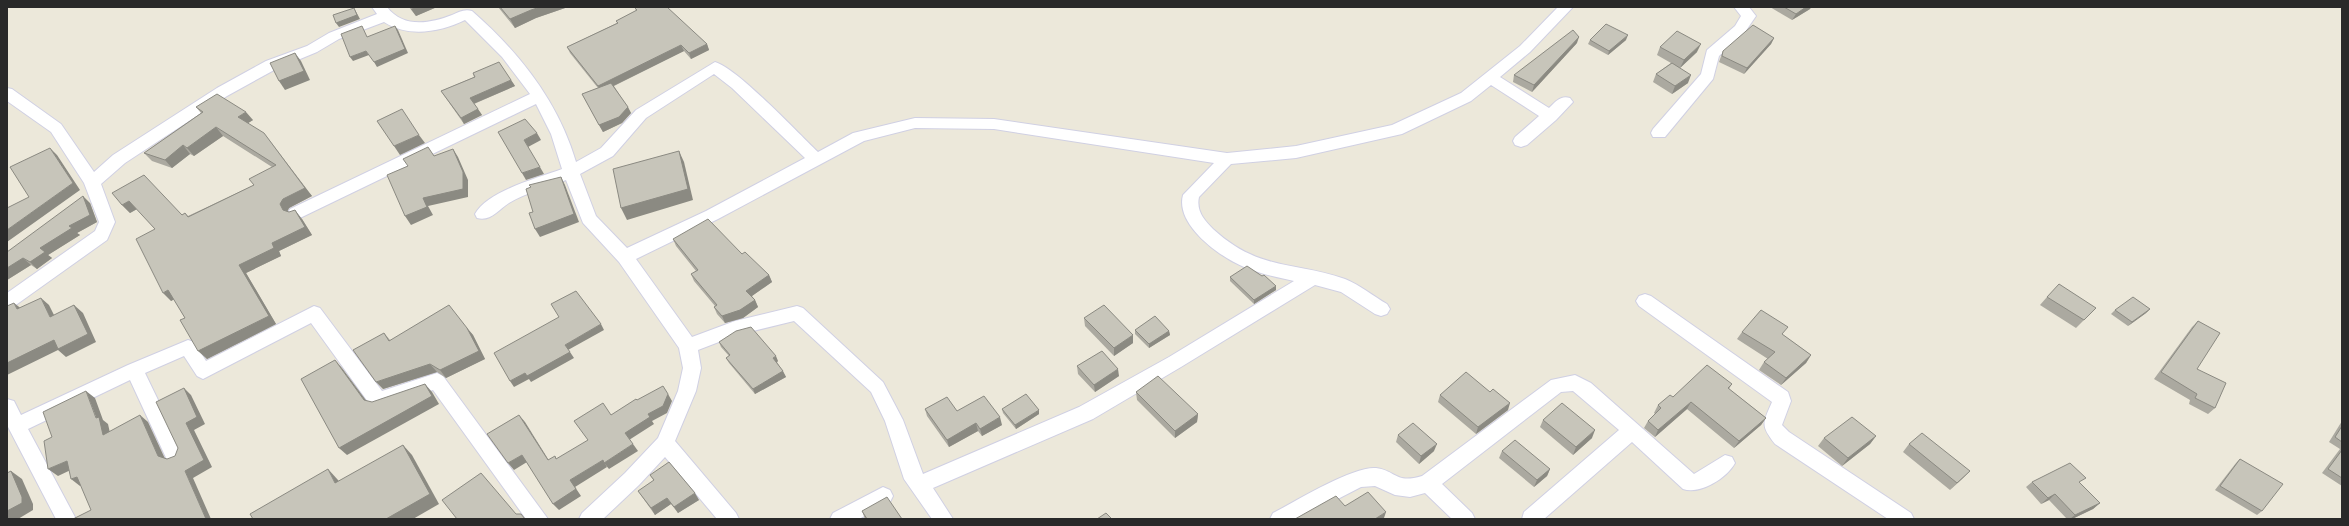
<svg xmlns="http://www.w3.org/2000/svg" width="2349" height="526" viewBox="0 0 2349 526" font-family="'Fira Sans',sans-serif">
  <rect width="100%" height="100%" fill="#ece8da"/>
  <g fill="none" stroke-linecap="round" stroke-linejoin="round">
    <g stroke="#d0d0e3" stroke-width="2">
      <g id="minor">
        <path d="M 372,7 L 387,7 C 403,28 429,24 452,15 C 459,12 464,9 472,11 C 519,52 558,101 576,162 L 601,148 L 636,110 L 715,62 C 737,68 798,133 818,152 L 853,133 L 915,118 L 994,119 L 1227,153 L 1296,146 L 1392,125 L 1461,93 L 1520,46 L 1558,7 L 1573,7 L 1530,52 L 1500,77 L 1549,108 C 1556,101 1561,95 1570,98 L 1573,102 L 1556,120 L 1527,145 L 1521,147 L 1515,145 L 1513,141 L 1515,137 L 1539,116 L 1491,85 L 1471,101 L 1402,134 L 1296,158 L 1231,164 L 1199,197 C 1196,211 1204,220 1213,229 C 1259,271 1292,261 1345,279 C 1360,285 1373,296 1387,304 L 1390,309 L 1387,314 L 1381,316 L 1375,314 L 1341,292 L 1315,285 L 1181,367 L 1093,419 L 933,488 L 953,519 L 932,519 L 904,479 L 885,421 L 871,392 L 794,321 L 737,335 L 698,350 L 701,368 L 696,391 L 675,441 L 736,513 L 739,519 L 717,519 L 665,457 L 639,485 L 603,519 L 579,519 L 582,513 L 625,473 L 658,438 L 678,391 L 683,368 L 679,348 L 619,262 L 583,223 L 566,180 C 548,187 525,193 509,203 C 498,210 490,222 477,218 L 475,214 C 487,191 538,178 562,169 L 551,134 L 536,104 L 302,217 L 296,219 L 290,217 L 288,213 L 290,209 L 530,94 L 502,57 L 465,20 C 440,32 409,38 384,22 L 339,39 L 317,52 L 276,69 L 227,96 L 125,163 L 101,184 L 115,222 L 107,240 L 13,307 L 7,309 L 7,293 L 95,231 L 99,222 L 84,183 L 51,132 L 7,101 L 7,88 L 12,89 L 61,124 L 94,172 L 113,155 L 217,88 L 266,61 L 307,46 L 329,33 L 377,14 ZM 714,74 L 732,88 L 805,158 L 706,211 L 627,248 L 596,216 L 580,174 L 613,156 L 646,118 ZM 915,128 L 994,129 L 1214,163 L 1183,195 C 1175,225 1220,257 1244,267 C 1260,274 1277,277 1294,281 L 1169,357 L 1079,407 L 923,474 L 903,420 L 883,382 L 803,308 L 797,306 L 735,321 L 692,337 L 636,259 L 718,219 L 864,141 Z"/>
        <polygon points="1734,7 1749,7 1756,16 1745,32 1719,56 1713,79 1665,137 1653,137 1651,133 1653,129 1701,74 1707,50 1735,26 1741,16"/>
        <path d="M 1645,294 L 1651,296 L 1788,392 L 1791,401 L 1782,425 L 1789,432 L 1911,513 L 1914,519 L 1888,519 L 1775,444 C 1760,425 1763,423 1772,402 L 1639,306 L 1636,301 L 1639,296 Z"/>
        <polygon points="314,306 320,308 382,391 437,373 443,376 548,519 526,519 433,390 378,408 371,406 311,323 203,379 197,376 184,356 145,373 185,456 182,462 175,464 168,462 130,380 28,429 76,519 56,519 7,425 7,399 14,401 21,415 128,365 188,340 194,342 206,361"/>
        <path d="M 1575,375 L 1591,383 L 1694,474 L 1725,455 L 1732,457 L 1735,463 C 1727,478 1700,495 1683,489 L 1632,442 L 1544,519 L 1522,519 L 1524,512 L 1619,430 L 1573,391 L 1561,392 L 1442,484 L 1472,513 L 1475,519 L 1452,519 L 1425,493 L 1410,497 L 1395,495 L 1375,486 L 1361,487 L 1299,519 L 1270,519 L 1273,513 C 1296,501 1353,466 1376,468 C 1397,471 1395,484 1422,476 L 1551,380 Z"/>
        <polygon points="883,487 890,490 893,496 890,502 859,519 830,519 833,513"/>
      </g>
    </g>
    <use href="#minor" fill="#fff" fill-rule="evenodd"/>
  </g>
  <g fill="#aba9a0">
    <polygon points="409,7 437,7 416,16"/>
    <polygon points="498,7 568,7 536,18 515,28"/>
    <polygon points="1770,7 1811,7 1810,9 1792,20"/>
    <polygon points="635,8 707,44 709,50 691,59 684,51 614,86 631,113 622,123 603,132 582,94 598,88 570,53 567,47 617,23 616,21 636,11"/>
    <polygon points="1774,38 1771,44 1744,74 1719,62 1723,51"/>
    <polygon points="1590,40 1626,40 1608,55 1588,44"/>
    <polygon points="1577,43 1532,92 1513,82 1514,75"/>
    <polygon points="1660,47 1697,52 1680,68 1688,83 1672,94 1653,82 1656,74 1671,63 1657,55"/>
    <polygon points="473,73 511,80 515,86 474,104 482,115 464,124 441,91 474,77"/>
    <polygon points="196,107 253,120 248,123 312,196 289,208 287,212 302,219 312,235 279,251 281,256 246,273 276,324 207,359 185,318 174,299 171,301 155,229 137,209 130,213 122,205 182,215 185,213 188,216 254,185 272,167 223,136 194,156 190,154 172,168 152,161 144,153 201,113"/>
    <polygon points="90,203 97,222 77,233 80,235 48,255 52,258 37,269 31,265 7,280 7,252"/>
    <polygon points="673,239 742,254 769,275 772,282 752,296 755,300 758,307 743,318 725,323 717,314 714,307 715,306 694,281 691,274 696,271 676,246"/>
    <polygon points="1230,277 1276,286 1276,290 1254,304 1230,281"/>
    <polygon points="2047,297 2096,308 2076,328 2040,305"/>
    <polygon points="2150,309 2146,313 2128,326 2111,314 2115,310"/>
    <polygon points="1084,318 1133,343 1114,356 1085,326"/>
    <polygon points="2198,321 2197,369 2215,408 2208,414 2189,404 2190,400 2154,379 2192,327"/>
    <polygon points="467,328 473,335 485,359 446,378 437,372 383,389 384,333 390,340"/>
    <polygon points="1135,330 1169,331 1170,335 1149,348 1135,334"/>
    <polygon points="1742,332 1783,335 1811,355 1806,363 1781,385 1759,370 1764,362 1768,359 1737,339"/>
    <polygon points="719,342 778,361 777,362 786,377 755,394 729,363 726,358 729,356 721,347"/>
    <polygon points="1077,366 1119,376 1095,392 1078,374"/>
    <polygon points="1732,384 1729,389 1766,418 1761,425 1734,448 1687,409 1655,437 1644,428 1648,421 1655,414 1654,413 1658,405 1673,397"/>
    <polygon points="1136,392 1198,414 1197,422 1175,438 1137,400"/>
    <polygon points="1440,395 1508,410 1476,434 1438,402"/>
    <polygon points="925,409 957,411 1002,425 982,436 978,431 949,447 927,416"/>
    <polygon points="1002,409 1039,414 1016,429 1003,413"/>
    <polygon points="1543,420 1592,438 1573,455 1540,427"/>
    <polygon points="2342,421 2342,486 2322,473 2340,449 2329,442"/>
    <polygon points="1398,435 1434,451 1419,464 1396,442"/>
    <polygon points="1876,436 1870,444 1842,466 1818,446 1824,438"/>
    <polygon points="1909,444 1970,471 1950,490 1903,452"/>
    <polygon points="1502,451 1550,469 1547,476 1534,487 1499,458"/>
    <polygon points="2240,459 2262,511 2257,515 2215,490 2236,463"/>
    <polygon points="650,475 699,500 678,513 671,504 655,515 638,491 654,481"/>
    <polygon points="2032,482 2080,483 2100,503 2093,509 2072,519 2067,519 2049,500 2041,504 2026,487"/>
    <polygon points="862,511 902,519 865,519"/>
  </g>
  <g fill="#8b8a82">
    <polygon points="415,7 437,7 416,16 411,9"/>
    <polygon points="540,7 568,7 536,18 515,28 510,19 531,10"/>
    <polygon points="1806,7 1811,7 1810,9 1792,20 1796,14"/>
    <polygon points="354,8 360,19 339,27 336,23"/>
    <polygon points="395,26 398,30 408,53 377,67 374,62"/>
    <polygon points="1628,35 1626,40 1608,55 1609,51"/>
    <polygon points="1579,37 1577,43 1532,92 1534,85"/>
    <polygon points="1774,38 1771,44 1744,74 1747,68"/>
    <polygon points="707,44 709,50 691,59 689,53"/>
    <polygon points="1701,44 1697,52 1680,68 1684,60"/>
    <polygon points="681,45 684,51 601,92 598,86"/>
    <polygon points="366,51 369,55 353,61 350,57"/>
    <polygon points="295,53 301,61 310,80 285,90 279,81"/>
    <polygon points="1691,75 1688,83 1672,94 1675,86"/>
    <polygon points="511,80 515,86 473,104 470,98"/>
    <polygon points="628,107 631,113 622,123 603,132 599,125"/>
    <polygon points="478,109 482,115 464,124 461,118"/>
    <polygon points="246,112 253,120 245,125 238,117"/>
    <polygon points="216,127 223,136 194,156 187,148"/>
    <polygon points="264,133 312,196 289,208 287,212 283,210 280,204 283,199 305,188"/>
    <polygon points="537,133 541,140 528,147 524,140"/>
    <polygon points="419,135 425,143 400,155 394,146"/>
    <polygon points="183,145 190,154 172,168 165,160"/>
    <polygon points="50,148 57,155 80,190 7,242 7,230 73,183"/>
    <polygon points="453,149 458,157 468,180 468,197 428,206 433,215 411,225 405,216 423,198"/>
    <polygon points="679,151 684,162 693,200 627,220 621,208"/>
    <polygon points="540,167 544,174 526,180 522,173"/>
    <polygon points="561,177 565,185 579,222 540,237 535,229"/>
    <polygon points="83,196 90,203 97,222 77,233 80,235 48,255 52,258 37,269 30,262 40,248 69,226"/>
    <polygon points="129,201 137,209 130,213 122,205"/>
    <polygon points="295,210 302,219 312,235 279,251 281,256 246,273 276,324 207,359 198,351 239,265 272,243"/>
    <polygon points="23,258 31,265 7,280 7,268"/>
    <polygon points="769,275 772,282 749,298 746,291"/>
    <polygon points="1276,286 1276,290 1254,304 1254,300"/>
    <polygon points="168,290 177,298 171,301 163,293"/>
    <polygon points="41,298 49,305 59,325 50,317"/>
    <polygon points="755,300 758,307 743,318 725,323 722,316"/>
    <polygon points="14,303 23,310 17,309"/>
    <polygon points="74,305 83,313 96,342 66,357 58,350 7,375 7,363"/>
    <polygon points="2150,309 2146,313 2128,326 2132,322"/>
    <polygon points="601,324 604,330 568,350 565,345"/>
    <polygon points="467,328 473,335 485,359 446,378 440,370"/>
    <polygon points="1169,331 1170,335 1149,348 1149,344"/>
    <polygon points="1133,335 1133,343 1114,356 1114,348"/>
    <polygon points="570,352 574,358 531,382 529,379 514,387 510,381 525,373"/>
    <polygon points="1811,355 1806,363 1781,385 1786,378"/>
    <polygon points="776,356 778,361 776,363 773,358"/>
    <polygon points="335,360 342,368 371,407 364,400"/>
    <polygon points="430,364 437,372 383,389 376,382"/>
    <polygon points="1118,369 1119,376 1095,392 1094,385"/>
    <polygon points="783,371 786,377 755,394 753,389"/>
    <polygon points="425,384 432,392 439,404 347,455 339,448"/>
    <polygon points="184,388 191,395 205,424 194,430 212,467 193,478 211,519 206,519 185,471 186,423"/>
    <polygon points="86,391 95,398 103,420 108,424 112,442 103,435"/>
    <polygon points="668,394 672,401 667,413 652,421 654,424 629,440 625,433 648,414"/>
    <polygon points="1691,402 1687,409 1655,437 1658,430"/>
    <polygon points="1510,403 1508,410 1476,434 1478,427"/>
    <polygon points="1039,410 1039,414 1016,429 1015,425"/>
    <polygon points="1198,414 1197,422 1175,438 1175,431"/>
    <polygon points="140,415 148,422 167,463 158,456"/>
    <polygon points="519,415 525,422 553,467 548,460"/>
    <polygon points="1000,417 1002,425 982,436 980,429"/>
    <polygon points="1766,418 1761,425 1734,448 1739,441"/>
    <polygon points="976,423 978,431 949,447 947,440"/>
    <polygon points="1595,430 1592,438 1573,455 1576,447"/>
    <polygon points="1876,436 1870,444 1842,466 1848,458"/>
    <polygon points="633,444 638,451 609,469 604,463"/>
    <polygon points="1437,444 1434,451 1419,464 1421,456"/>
    <polygon points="403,445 412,455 439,504 413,519 386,519"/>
    <polygon points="522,455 527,462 514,470 508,463"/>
    <polygon points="603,460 607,467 575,487 581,496 559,510 553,504 570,480"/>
    <polygon points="67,461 77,467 58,476 48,469"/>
    <polygon points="328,469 338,480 346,493 335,483"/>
    <polygon points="1550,469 1547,476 1534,487 1537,480"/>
    <polygon points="11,471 22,479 33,504 33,510 18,519 7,519 7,511"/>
    <polygon points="1970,471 1963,478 1950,490 1957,483"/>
    <polygon points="77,477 86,484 80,486 71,479"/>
    <polygon points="695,493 699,500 678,513 674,507"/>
    <polygon points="2055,494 2049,500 2041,504 2048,498"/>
    <polygon points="667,498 671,504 655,515 651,508"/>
    <polygon points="2100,503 2093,509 2072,519 2070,519 2075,515"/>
    <polygon points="1386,512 1384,518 1383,519 1375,519"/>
  </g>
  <g fill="#c7c5ba" stroke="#8b8a82">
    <polygon points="500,7 540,7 531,10 510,19"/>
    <polygon points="637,7 667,7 707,44 689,53 681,45 598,86 567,47 618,23 616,21 637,10 635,8"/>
    <polygon points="1784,7 1806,7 1796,14"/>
    <polygon points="354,8 357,15 336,23 333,15"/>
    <polygon points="1606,24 1628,35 1609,51 1590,40"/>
    <polygon points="1753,25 1774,38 1747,68 1722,56 1723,51"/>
    <polygon points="362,26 367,37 395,26 405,49 374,62 366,51 350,57 341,34"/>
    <polygon points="1573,30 1579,37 1534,85 1514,75"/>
    <polygon points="1677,31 1701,44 1684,60 1660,47"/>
    <polygon points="295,53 304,71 279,81 270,63"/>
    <polygon points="499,62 511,80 470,98 478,109 461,118 441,91 475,77 473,73"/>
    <polygon points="1672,63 1691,75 1675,86 1656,74"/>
    <polygon points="611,83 628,107 619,117 599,125 582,94"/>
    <polygon points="217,94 246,112 238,117 264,133 305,188 283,199 280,204 283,210 289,212 295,210 305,227 272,243 274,248 239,265 269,316 198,351 180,320 185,318 168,290 163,293 136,239 155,229 129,201 122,205 112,193 144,175 182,215 185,213 188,217 254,185 249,179 276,165 216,127 187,148 183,145 165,160 144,153 203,112 196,107"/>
    <polygon points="402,109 419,135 394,146 377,121"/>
    <polygon points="525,119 537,133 524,140 540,167 522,173 498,132"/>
    <polygon points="428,147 434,156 453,149 463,172 463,189 423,198 427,207 405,216 387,175 408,166 403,159"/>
    <polygon points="50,148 73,183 7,230 7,208 29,197 10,167"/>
    <polygon points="679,151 688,189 621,208 613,169"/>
    <polygon points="561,177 574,214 535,229 529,213 533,212 526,189 531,187 529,185"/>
    <polygon points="83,196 90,215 69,226 72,228 40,248 45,252 30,262 23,258 7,268 7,252"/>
    <polygon points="708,219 742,254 745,252 769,275 746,291 755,300 740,310 722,316 714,307 717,305 691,274 698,270 673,239"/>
    <polygon points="1247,266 1262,276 1264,275 1276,286 1254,300 1230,277"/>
    <polygon points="2059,284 2096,308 2084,320 2047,297"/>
    <polygon points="576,291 601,324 565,345 570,352 527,376 525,373 510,381 494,353 559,317 551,304"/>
    <polygon points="2133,297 2150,309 2132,322 2115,310"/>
    <polygon points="41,298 50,317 74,305 88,334 58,349 54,340 7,363 7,306 14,303 17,309"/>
    <polygon points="449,305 467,328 479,351 440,370 430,364 376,382 353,350 384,333 389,341"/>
    <polygon points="1104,305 1133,335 1114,348 1084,318"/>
    <polygon points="1761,310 1788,327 1782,334 1811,355 1786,378 1764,362 1775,352 1742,332"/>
    <polygon points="1155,316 1169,331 1149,344 1135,330"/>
    <polygon points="2198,321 2220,333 2197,369 2226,383 2215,408 2195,398 2197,394 2161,372"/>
    <polygon points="751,327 776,356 773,358 783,371 753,389 726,358 730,355 719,342 736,331"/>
    <polygon points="1102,351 1118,369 1094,385 1077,366"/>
    <polygon points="335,360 364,400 372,402 425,384 432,396 339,448 301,379"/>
    <polygon points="1707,365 1732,384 1728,388 1766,418 1739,441 1691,402 1658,430 1648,421 1661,408 1658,405 1670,395 1673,397"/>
    <polygon points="1466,372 1490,392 1493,389 1510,403 1478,427 1440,395"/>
    <polygon points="1158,376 1198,414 1175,431 1136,392"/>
    <polygon points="663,386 668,394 663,406 648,414 650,417 625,433 633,444 604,463 603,460 570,480 576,489 553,504 522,455 508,463 487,434 519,415 548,460 555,456 556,459 588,440 574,421 603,403 611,415 636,399 637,400"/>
    <polygon points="184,388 197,417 186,423 204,460 185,471 206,519 73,519 91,510 77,477 71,479 67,461 48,469 44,441 52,437 43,412 86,391 96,418 99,417 103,435 140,415 158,456 167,459 175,456 178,448 156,402"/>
    <polygon points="1026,394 1039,410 1015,425 1002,409"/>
    <polygon points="984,396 1000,417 980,429 976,423 947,440 925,409 947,397 957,411"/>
    <polygon points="1562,403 1595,430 1576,447 1543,420"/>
    <polygon points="1852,417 1876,436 1848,458 1824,438"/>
    <polygon points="1413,423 1437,444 1421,456 1398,435"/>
    <polygon points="2342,426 2342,442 2335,437"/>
    <polygon points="1922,433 1970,471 1957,483 1909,444"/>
    <polygon points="1515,440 1550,469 1537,480 1502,451"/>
    <polygon points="403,445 430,494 386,519 253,519 250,514 328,469 335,483"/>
    <polygon points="2342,450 2342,478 2328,469"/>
    <polygon points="2240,459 2283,484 2262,511 2220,486"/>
    <polygon points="669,462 695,493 674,507 667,498 651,508 638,491 654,480 650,475"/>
    <polygon points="2070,463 2086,478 2079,482 2100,503 2075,515 2055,494 2048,498 2032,482"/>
    <polygon points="11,471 22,497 22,503 7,511 7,473"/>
    <polygon points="481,473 516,514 521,514 525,519 457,519 442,500"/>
    <polygon points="1368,492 1386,512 1375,519 1295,519 1336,496 1345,506"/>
    <polygon points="887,497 902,519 867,519 862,511"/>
    <polygon points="1106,513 1112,519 1097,519"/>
  </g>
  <rect width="2349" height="526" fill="none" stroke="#292929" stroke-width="16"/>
</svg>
